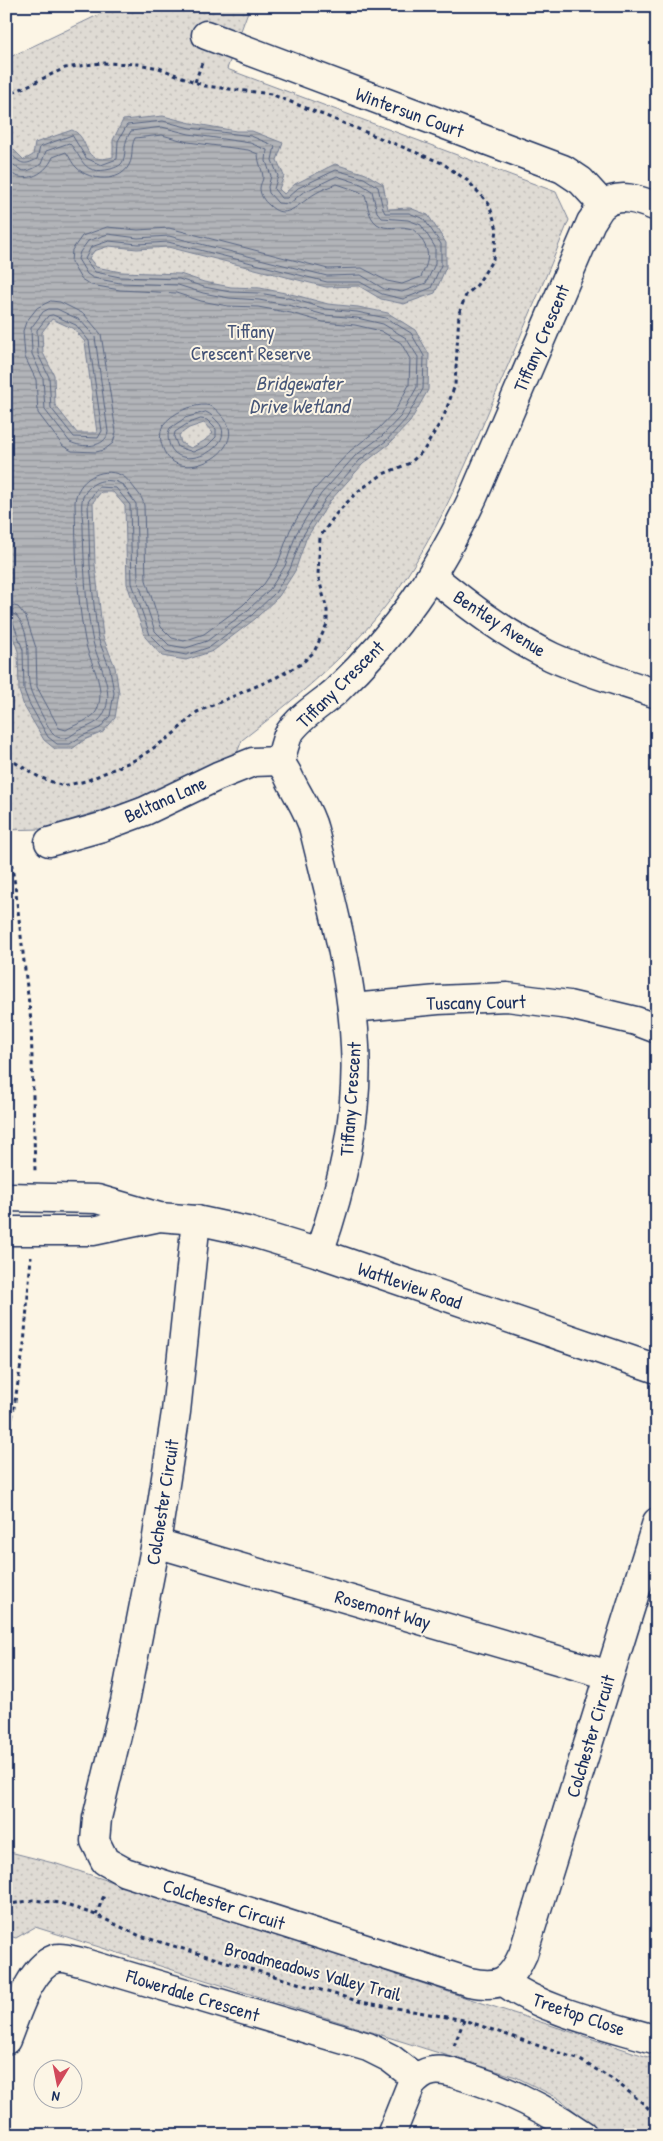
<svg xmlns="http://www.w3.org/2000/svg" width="663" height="2141" viewBox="0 0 663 2141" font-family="'Patrick Hand',sans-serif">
  <defs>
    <pattern id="park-dots" width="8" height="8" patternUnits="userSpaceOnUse" patternTransform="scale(1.25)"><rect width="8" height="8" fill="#dfdbd4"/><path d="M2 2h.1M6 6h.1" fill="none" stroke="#bfbcb8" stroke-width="1.8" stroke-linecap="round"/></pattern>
    <pattern id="water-rules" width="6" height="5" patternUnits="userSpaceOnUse" patternTransform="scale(1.25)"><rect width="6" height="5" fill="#b2b4b8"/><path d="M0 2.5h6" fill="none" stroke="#909399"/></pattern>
  </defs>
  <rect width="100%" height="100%" fill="#fcf5e5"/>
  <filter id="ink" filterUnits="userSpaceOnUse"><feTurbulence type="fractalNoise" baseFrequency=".02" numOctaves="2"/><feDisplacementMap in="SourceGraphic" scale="10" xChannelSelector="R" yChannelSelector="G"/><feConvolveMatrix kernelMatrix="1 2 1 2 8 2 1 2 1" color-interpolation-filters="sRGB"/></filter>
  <g filter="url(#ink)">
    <g fill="url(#park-dots)" stroke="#7d8599">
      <path d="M 117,6 L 250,6 L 227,69 L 556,192 L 569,220 C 546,278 521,334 497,391 C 466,465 436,539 388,603 C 347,657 295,699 242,740 L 237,753 L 163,789 L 116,806 L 41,829 L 6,830 L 6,59 Z"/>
      <polygon points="6,1851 57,1864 657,2060 657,2135 605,2135 558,2098 516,2077 35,1927 16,1938 6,1935"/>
    </g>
    <path fill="url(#water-rules)" stroke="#767f94" fill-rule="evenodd" d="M 163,116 L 191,123 L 236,131 L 252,131 L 283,143 L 277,160 L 284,176 L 279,189 L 284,194 L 295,184 L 335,164 L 366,174 L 383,184 L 388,209 L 410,208 L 428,215 L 446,243 L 446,267 L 435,293 L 404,304 L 381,299 L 359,286 L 326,287 L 168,247 L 137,249 L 109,246 L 94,251 L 89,258 L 96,267 L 121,272 L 180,274 L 204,282 L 231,287 L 260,288 L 295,295 L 328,304 L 358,307 L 388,313 L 415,330 L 429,354 L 428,390 L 410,422 L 389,444 L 363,464 L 330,501 L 306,539 L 295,571 L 279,596 L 255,619 L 213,651 L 186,660 L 162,656 L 145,637 L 127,584 L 125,506 L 113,492 L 101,492 L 93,502 L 95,564 L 103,637 L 115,667 L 119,693 L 115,718 L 103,732 L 84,740 L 72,749 L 55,749 L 44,740 L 24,706 L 19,691 L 18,651 L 6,618 L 6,149 L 12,148 L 24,160 L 33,155 L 35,143 L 72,130 C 92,138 79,166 113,157 L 113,140 L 123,120 ZM 52,319 L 74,329 L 85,342 L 97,433 L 77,433 L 55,405 L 54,375 L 43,353 L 42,332 ZM 204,423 L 213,433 L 204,441 L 191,448 L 181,443 L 179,435 L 189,428 Z"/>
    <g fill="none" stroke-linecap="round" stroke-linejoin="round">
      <g stroke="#576482" stroke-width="1">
        <path d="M 6,154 L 11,154 C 21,164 24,166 37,159 L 40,147 L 72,135 L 86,158 L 101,165 L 117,159 L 118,141 L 127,125 L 163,121 L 190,128 L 251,136 L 275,146 L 272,160 L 278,176 L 274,189 L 281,198 L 287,198 L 298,188 L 336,170 L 364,178 L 378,187 L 383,209 L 385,213 L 409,213 L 424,219 L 441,244 L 441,265 L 431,288 L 403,299 L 382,294 L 360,282 L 327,282 L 168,242 L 138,244 L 109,241 L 91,247 L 85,259 L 95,272 L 120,277 L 179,279 L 204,287 L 230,292 L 259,293 L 293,299 L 326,309 L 357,312 L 386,318 L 411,333 L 424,356 L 423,389 L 406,419 L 386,441 L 360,460 L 326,498 L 302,537 L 290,569 L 275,593 L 252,615 L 210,647 L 186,655 L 166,651 L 150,635 L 132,583 L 130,505 L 116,488 L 98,487 L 88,502 L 90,565 L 94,605 L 98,638 L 110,669 L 114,693 L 110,716 L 100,728 L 82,736 L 70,744 L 57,744 L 48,737 L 29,703 L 24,690 L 23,650 L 13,622 L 6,618"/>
        <path d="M 6,160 C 22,169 21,177 41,164 L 46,151 L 69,143 C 84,158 81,176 111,169 C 116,167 121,166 123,161 C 127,150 122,145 131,131 L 162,127 L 189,134 L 250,143 L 267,150 L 266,161 L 271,176 L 268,187 L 269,193 L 278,203 L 289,204 L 302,193 L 337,176 L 361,184 L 372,191 L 377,212 L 382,218 L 408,220 L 421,225 L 435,247 L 435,264 L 426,283 L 402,292 L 384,289 L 361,275 L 327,276 L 169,236 L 138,238 L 108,234 L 88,241 L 80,252 L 78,259 L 87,274 L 93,278 L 120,283 L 178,285 L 203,293 L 229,298 L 259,300 L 292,306 L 325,315 L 357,318 L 383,324 L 406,338 L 418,357 L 417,387 L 401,416 L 382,436 L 355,456 L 321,494 L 296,534 L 285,566 L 270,589 L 248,610 L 207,641 L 186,648 L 169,645 L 155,631 L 138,581 L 136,504 L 123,485 L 117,482 C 102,478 90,482 83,497 C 80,505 83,519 83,527 C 84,564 85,601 92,637 C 96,661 117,690 103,715 C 97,726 82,727 72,735 C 66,740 57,739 52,733 C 47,725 32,697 30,688 C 25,664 34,637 16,615 L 6,612"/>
        <path d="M 6,169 C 22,186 45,176 53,157 L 66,152 C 70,157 72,164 77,168 C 90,181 120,183 129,165 C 134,156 130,147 135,138 L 162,135 L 188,142 L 248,150 L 258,154 C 258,163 263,171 263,177 C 263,181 260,184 260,188 C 260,195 264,201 269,205 C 283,219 293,209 306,200 C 314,193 327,187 337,184 L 358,191 L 365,195 C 368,205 368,217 377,224 C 387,231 398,225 408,228 C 414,229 416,232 420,237 C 431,253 429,260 421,277 L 402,284 L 387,281 L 362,268 L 328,269 L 169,228 L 138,230 L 107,227 L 82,236 L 72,250 L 71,262 L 81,279 L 91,285 L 120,290 L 176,293 L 201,301 L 228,306 L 258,307 L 291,313 L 323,322 L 355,325 L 381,331 L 401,343 L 410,359 L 409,385 L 395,411 L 377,430 L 350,451 L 314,490 L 290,530 L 278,563 L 264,584 L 243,605 L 204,634 L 184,641 L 172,638 L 161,627 L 146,580 L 144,506 C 143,499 140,495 135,489 C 131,484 127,478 121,475 C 101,466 77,480 75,502 C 76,548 76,594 85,640 C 89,663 107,685 97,710 C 93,720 75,724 66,730 L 59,728 L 37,687 L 36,648 L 26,617 L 18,607 L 6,604"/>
        <polygon points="51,301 60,302 84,314 101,334 116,432 113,443 104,450 96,452 72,451 63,446 38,413 36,380 25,357 23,331 26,322 37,308"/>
        <path d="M 49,309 L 57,309 L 80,320 L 95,337 L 108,432 C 106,448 82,448 70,442 L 45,410 L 43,378 L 32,354 L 31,328 L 43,312 Z"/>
        <polygon points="53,315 76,325 89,341 102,431 98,438 74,437 51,408 49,377 38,354 37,330 48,316"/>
        <path d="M 207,405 C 214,407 218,411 222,416 C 253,448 181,488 164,451 C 160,442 159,434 163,425 C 172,413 192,404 207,405 Z"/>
        <path d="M 206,412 C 211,414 214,418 218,422 C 239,444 183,475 170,446 C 168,440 167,434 170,428 L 185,418 Z"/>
        <polygon points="201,419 207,420 216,429 216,437 207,446 193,452 178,447 174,437 175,432 187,424"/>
      </g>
      <g stroke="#1b2f5e" stroke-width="31">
        <g id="minor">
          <polyline points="206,35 563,169 581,181 603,205"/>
          <path d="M 432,576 C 470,607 508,636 552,657 C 585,672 623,682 657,694"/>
          <polyline points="49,842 102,827 145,811 218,776 253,762 281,761"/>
          <polyline points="352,1008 438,1000 507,997 569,1005 636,1021 657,1029"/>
          <polyline points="6,1197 97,1199 159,1217 196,1220 247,1231 319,1253 657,1369"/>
          <path d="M 196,1220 L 176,1412 L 156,1543 L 125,1702 L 97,1818 L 95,1841 L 105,1861 L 125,1872 L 469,1982 C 499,1988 510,1983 523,1954 L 657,1522"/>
          <polyline points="6,1231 93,1231 155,1218"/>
          <path d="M 319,1253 C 342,1187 359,1117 355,1046 C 352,973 331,901 314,830 C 309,810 295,792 287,773 C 285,770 282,765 282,762 C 281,756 284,747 286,741 C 290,722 322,704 336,691 C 399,631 437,574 474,495 L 591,222 C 595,217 598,209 603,205 C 619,192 640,200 657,207"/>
          <polyline points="156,1543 609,1675"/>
          <path d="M 504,1982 C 545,2012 608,2025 657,2040"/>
          <path d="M 6,2040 C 16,2016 30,1964 58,1958 C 65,1957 75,1961 81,1962 L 368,2047 L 390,2058 L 416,2078"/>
          <path d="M 391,2135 L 411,2085 C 417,2078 423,2072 433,2071 C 444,2069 456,2074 466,2077 C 509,2090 546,2109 583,2135"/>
        </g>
      </g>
      <g stroke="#1b2f5e" stroke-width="3" stroke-dasharray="4 4" stroke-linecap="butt">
        <polyline points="195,82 202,63"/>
        <polyline points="6,96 65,68 101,63 138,64 159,68 205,86 271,94 442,163 468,181 489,204 497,229 493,259 477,285 466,295 459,313 455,385 444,416 424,450 410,463 383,474 357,492 336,514 320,537 318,575 327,610 327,624 314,652 301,664 275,678 197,712 171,736 137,759 86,781 63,786 39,777 6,757"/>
        <polyline points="6,832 15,885 31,1021 35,1171"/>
        <polyline points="6,1457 24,1345 31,1257"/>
        <polyline points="6,1905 33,1900 60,1903 96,1915 140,1936 361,2002 464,2020 580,2060 614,2080 644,2104 657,2117"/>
        <polyline points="96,1915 105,1893"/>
        <polyline points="454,2046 464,2020"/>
      </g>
      <use href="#minor" stroke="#fcf5e5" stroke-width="28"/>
    </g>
  </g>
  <g text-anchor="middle" stroke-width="4" stroke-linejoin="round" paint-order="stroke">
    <g font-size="19" fill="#1b2f5e" stroke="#fcf5e5">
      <text transform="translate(410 112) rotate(20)" y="7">Wintersun Court</text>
      <text transform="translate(541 338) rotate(-67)" y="7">Tiffany Crescent</text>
      <text transform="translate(500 623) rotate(33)" y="7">Bentley Avenue</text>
      <text transform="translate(340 684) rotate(-45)" y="7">Tiffany Crescent</text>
      <text transform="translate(165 799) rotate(-24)" y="7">Beltana Lane</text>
      <text transform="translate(476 1002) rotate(-1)" y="7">Tuscany Court</text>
      <text transform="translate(350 1099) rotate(-86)" y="7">Tiffany Crescent</text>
      <text transform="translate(410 1285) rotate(19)" y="7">Wattleview Road</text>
      <text transform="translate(162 1502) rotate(-81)" y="7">Colchester Circuit</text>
      <text transform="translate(383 1609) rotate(16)" y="7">Rosemont Way</text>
      <text transform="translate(590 1736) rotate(-73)" y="7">Colchester Circuit</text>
      <text transform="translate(224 1904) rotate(18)" y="7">Colchester Circuit</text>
      <text transform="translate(313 1971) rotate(15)" y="7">Broadmeadows Valley Trail</text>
      <text transform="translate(193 1995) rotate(17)" y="7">Flowerdale Crescent</text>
      <text transform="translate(579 2014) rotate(19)" y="7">Treetop Close</text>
    </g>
    <g font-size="19" fill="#425176" stroke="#fcf5e5">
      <text x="251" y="338">Tiffany<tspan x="251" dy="22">Crescent Reserve</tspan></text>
    </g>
    <g font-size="20" font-style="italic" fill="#485779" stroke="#fcf5e5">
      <text x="299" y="390">Bridgewater<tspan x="299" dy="23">Drive Wetland</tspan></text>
    </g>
  </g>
  <rect width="663" height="2141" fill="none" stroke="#fcf5e5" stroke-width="25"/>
  <rect x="12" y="12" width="638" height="2116" fill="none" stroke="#1b2f5e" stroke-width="2" filter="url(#ink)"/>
  <g transform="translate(58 2084) rotate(190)"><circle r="24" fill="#fcf5e5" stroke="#a2a6af"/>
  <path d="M0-4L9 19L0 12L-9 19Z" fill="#d1495b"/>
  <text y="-8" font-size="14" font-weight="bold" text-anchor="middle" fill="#1b2f5e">N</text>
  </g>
</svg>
